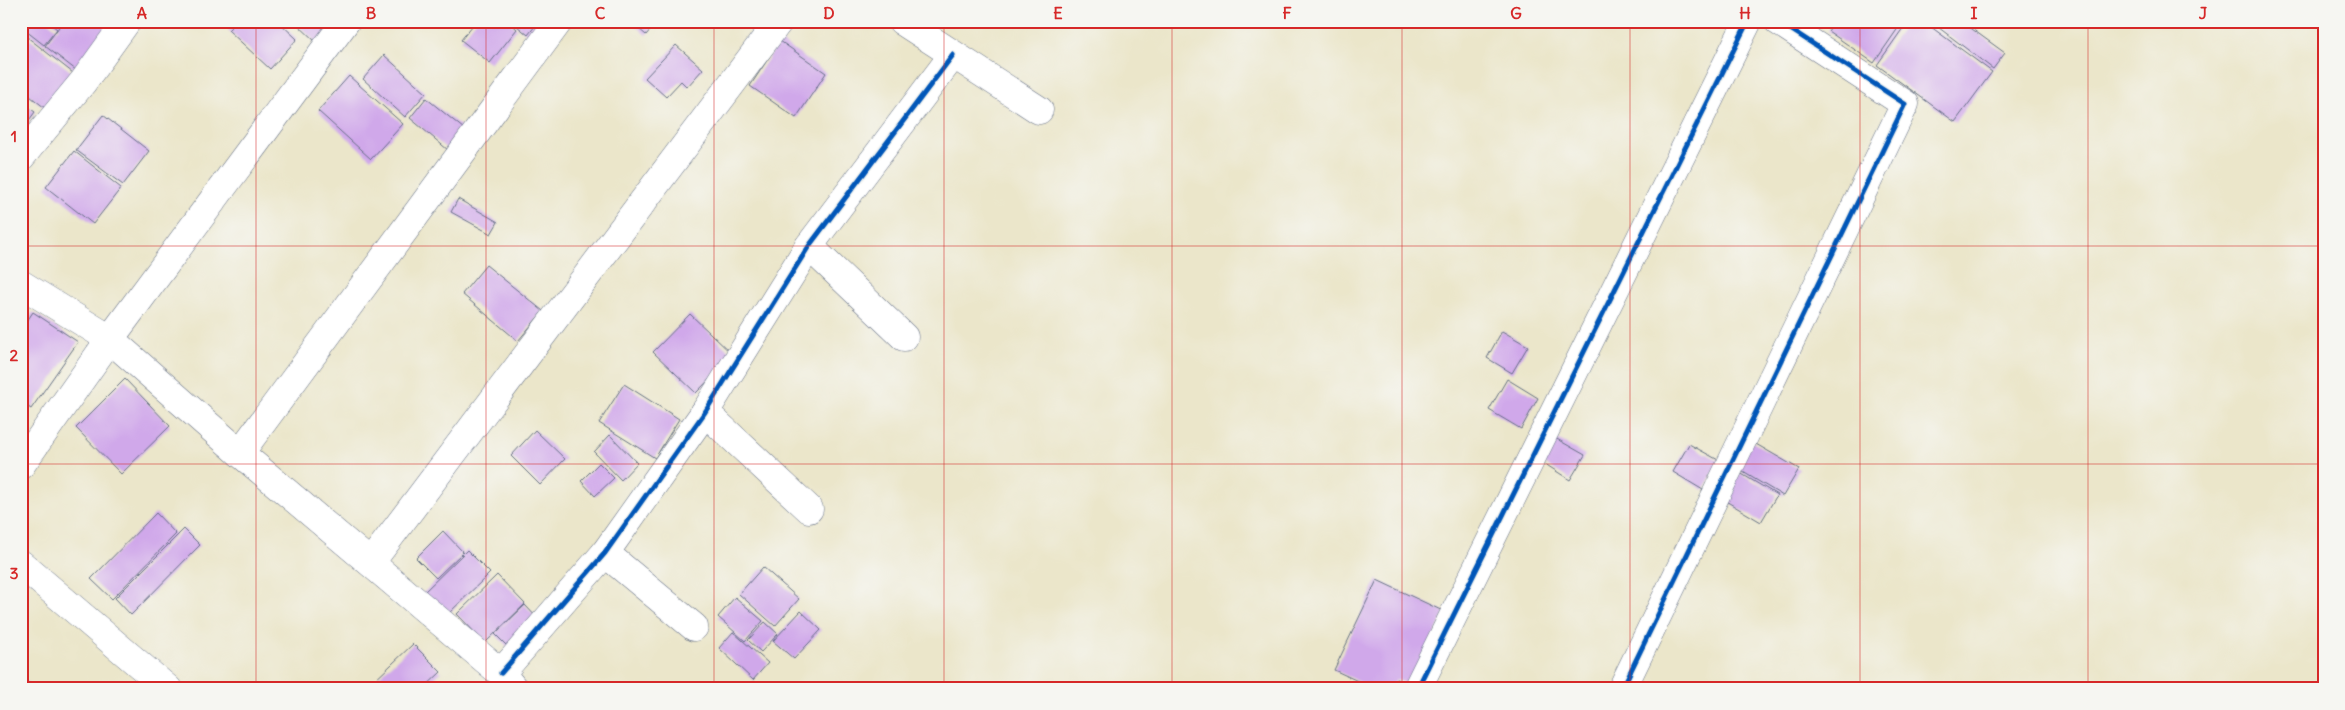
<svg xmlns="http://www.w3.org/2000/svg" width="2345" height="710" viewBox="0 0 2345 710" font-family="Delius,sans-serif">
  <rect width="100%" height="100%" fill="#f6f6f2"/>
  <filter id="ink" filterUnits="userSpaceOnUse"><feTurbulence type="fractalNoise" baseFrequency=".02" numOctaves="2"/><feDisplacementMap in="SourceGraphic" scale="10" xChannelSelector="R" yChannelSelector="G"/><feConvolveMatrix kernelMatrix="1 2 1 2 8 2 1 2 1" color-interpolation-filters="sRGB"/></filter>
  <filter id="wash" filterUnits="userSpaceOnUse"><feTurbulence type="fractalNoise" baseFrequency=".0096" numOctaves="4" result="noise"/><feDisplacementMap in="SourceGraphic" scale="20" xChannelSelector="R" yChannelSelector="G"/><feGaussianBlur stdDeviation="1.12" result="paint"/><feColorMatrix in="noise" values="0 0 0 0 0 0 0 0 0 0 0 0 0 0 0 0 0 1.4 0 .05"/><feComposite in="paint" operator="in"/></filter>
  <g filter="url(#wash)">
    <rect width="100%" height="100%" fill="#ebe6ca"/>
    <g id="blocks">
      <g fill="#d0a8ea">
        <polygon points="21,21 47,21 57,29 44,45 21,27"/>
        <polygon points="51,21 111,21 81,74 45,46 59,27"/>
        <polygon points="237,21 278,21 297,39 270,69 228,30"/>
        <polygon points="294,21 316,21 327,31 317,43"/>
        <polygon points="476,21 508,21 517,29 490,63 461,40"/>
        <polygon points="511,21 539,21 528,35"/>
        <polygon points="630,21 658,21 646,35"/>
        <polygon points="1835,21 1903,21 1874,63 1828,31"/>
        <polygon points="1908,21 1923,21 1992,72 1955,122 1877,65"/>
        <polygon points="1930,21 1961,21 2005,53 1993,69"/>
        <polygon points="22,33 73,73 45,108 21,89"/>
        <polygon points="780,41 826,73 796,118 750,86"/>
        <polygon points="676,45 703,69 687,87 681,81 666,97 645,78"/>
        <polygon points="384,55 426,93 405,117 363,79"/>
        <polygon points="349,76 403,124 371,159 318,111"/>
        <polygon points="426,98 464,129 448,150 410,118"/>
        <polygon points="21,102 35,112 21,131"/>
        <polygon points="103,115 149,151 123,185 76,150"/>
        <polygon points="74,151 121,188 93,224 46,187"/>
        <polygon points="458,199 498,222 491,234 451,212"/>
        <polygon points="486,265 543,311 518,341 462,294"/>
        <polygon points="33,312 78,342 31,409 21,402 21,330"/>
        <polygon points="690,314 733,355 696,393 653,352"/>
        <polygon points="1502,331 1528,346 1512,373 1487,358"/>
        <polygon points="125,379 170,426 121,474 76,428"/>
        <polygon points="1507,379 1538,398 1521,429 1489,410"/>
        <polygon points="624,384 679,419 655,458 599,423"/>
        <polygon points="535,430 565,459 540,485 511,456"/>
        <polygon points="610,435 637,463 621,480 594,452"/>
        <polygon points="1555,438 1585,455 1570,480 1542,462"/>
        <polygon points="1749,440 1799,469 1783,496 1733,466"/>
        <polygon points="1689,444 1720,461 1703,490 1673,472"/>
        <polygon points="599,463 614,478 595,496 581,481"/>
        <polygon points="1740,473 1777,495 1761,522 1724,500"/>
        <polygon points="156,513 176,534 112,599 91,579"/>
        <polygon points="184,529 200,545 131,615 115,598"/>
        <polygon points="443,531 463,552 436,578 416,558"/>
        <polygon points="467,550 490,573 444,618 421,595"/>
        <polygon points="763,567 799,599 775,626 739,594"/>
        <polygon points="497,575 525,604 485,643 457,614"/>
        <polygon points="1377,580 1445,612 1411,686 1396,679 1391,689 1375,689 1334,670"/>
        <polygon points="735,597 763,621 745,641 718,617"/>
        <polygon points="525,605 539,620 510,649 495,634"/>
        <polygon points="801,611 821,630 794,659 773,641"/>
        <polygon points="765,622 778,634 761,652 748,640"/>
        <polygon points="733,632 768,663 753,680 719,648"/>
        <polygon points="413,644 441,672 423,689 374,689 370,685"/>
        <polygon points="21,676 34,689 21,689"/>
      </g>
    </g>
  </g>
  <g filter="url(#ink)">
    <use href="#blocks" fill-opacity="0" stroke="#646f84" stroke-width="1"/>
    <g fill="none" stroke-linecap="round" stroke-linejoin="round">
      <g stroke="#646f84" stroke-width="29">
        <g id="minor">
          <polyline points="902,21 1039,110"/>
          <polyline points="21,157 83,82 127,21"/>
          <polyline points="809,246 904,337"/>
          <polyline points="21,284 110,339 240,453 501,673 514,689"/>
          <polyline points="705,412 809,509"/>
          <polyline points="240,453 559,21"/>
          <polyline points="21,465 110,339 346,21"/>
          <polyline points="605,553 694,627"/>
          <polyline points="371,562 779,21"/>
          <polyline points="501,673 605,553 705,412 809,246 953,55"/>
          <polyline points="1417,689 1748,21"/>
          <polyline points="1622,689 1905,104 1778,21"/>
        </g>
      </g>
      <g stroke="#646f84" stroke-width="29">
        <polyline id="tertiary" points="21,564 168,689"/>
      </g>
      <use href="#minor" stroke="#fff" stroke-width="28"/>
      <use href="#tertiary" stroke="#fff" stroke-width="28"/>
      <g stroke="#f6f6f2" stroke-width="8">
        <g id="cycleway">
          <polyline points="501,673 605,553 705,412 809,246 953,55"/>
          <polyline points="1417,689 1748,21"/>
          <polyline points="1622,689 1905,104 1778,21"/>
        </g>
      </g>
      <use href="#cycleway" stroke="#0057b8" stroke-width="5"/>
    </g>
  </g>
  <path fill="none" stroke="#d62828" stroke-width="1" stroke-opacity="0.55" d="M 256,21 L 256,689M 486,21 L 486,689M 714,21 L 714,689M 944,21 L 944,689M 1172,21 L 1172,689M 1402,21 L 1402,689M 1630,21 L 1630,689M 1860,21 L 1860,689M 2088,21 L 2088,689M 21,246 L 2324,246M 21,464 L 2324,464"/>
  <rect width="2345" height="710" fill="none" stroke="#f6f6f2" stroke-width="55"/>
  <rect x="28" y="28" width="2290" height="654" fill="none" stroke="#d62828" stroke-width="2"/>
  <g font-size="16" text-anchor="middle" font-weight="bold" fill="#d62828">
    <text x="142" y="19">A</text>
    <text x="371" y="19">B</text>
    <text x="600" y="19">C</text>
    <text x="829" y="19">D</text>
    <text x="1058" y="19">E</text>
    <text x="1287" y="19">F</text>
    <text x="1516" y="19">G</text>
    <text x="1745" y="19">H</text>
    <text x="1974" y="19">I</text>
    <text x="2203" y="19">J</text>
    <text x="14" y="142">1</text>
    <text x="14" y="361">2</text>
    <text x="14" y="579">3</text>
  </g>
</svg>
